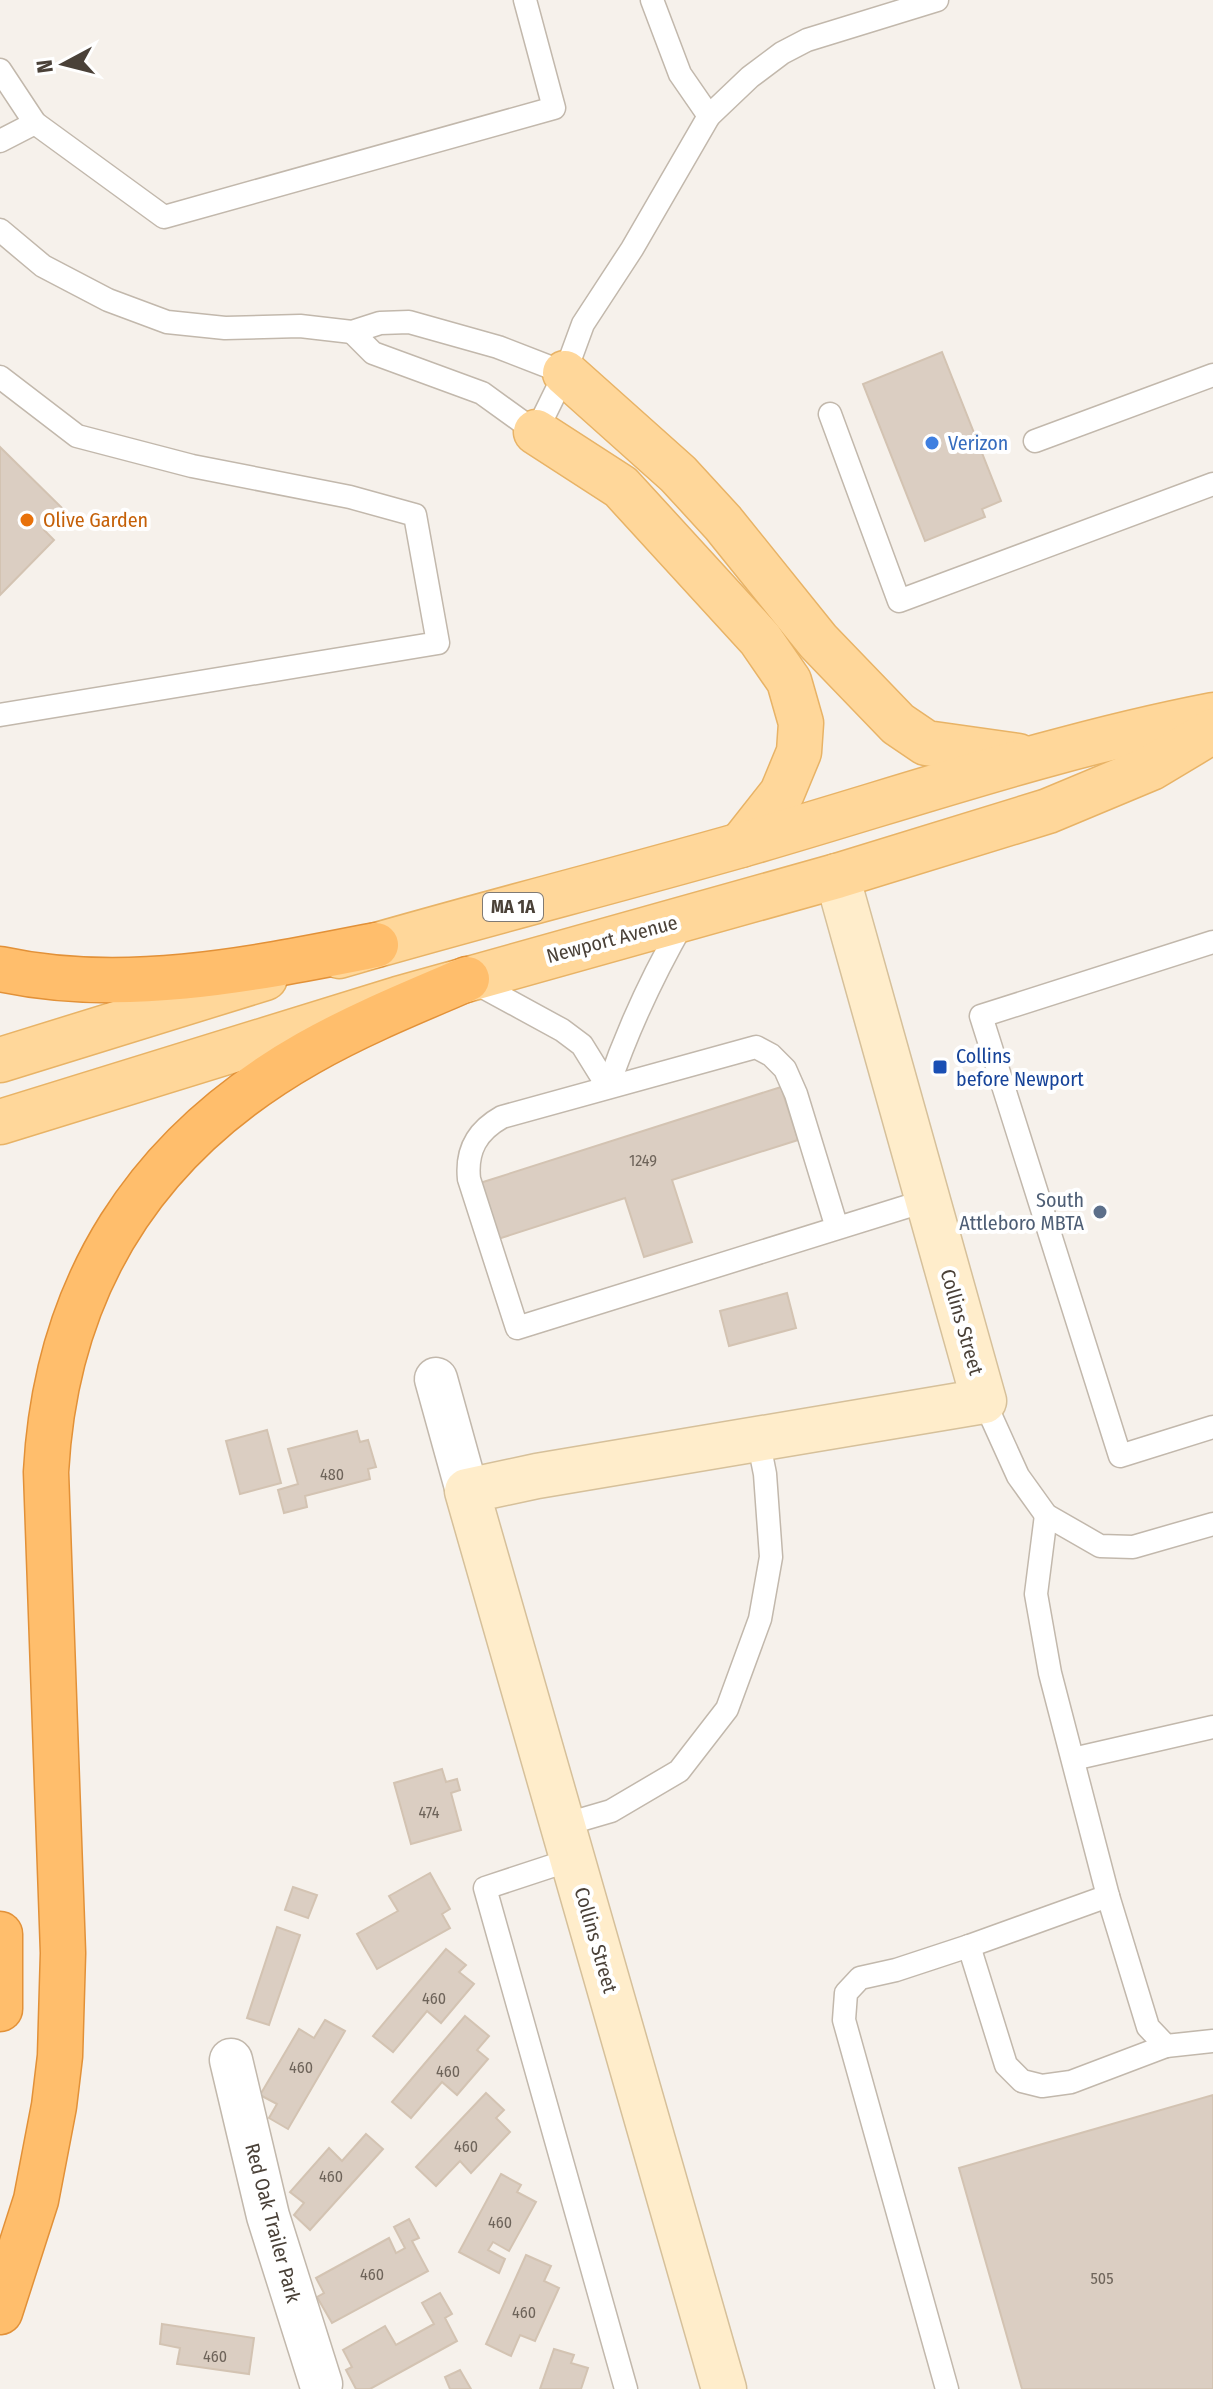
<svg xmlns="http://www.w3.org/2000/svg" width="1213" height="2389" viewBox="0 0 1213 2389" font-family="'Fira Sans Condensed',sans-serif">
  <rect width="100%" height="100%" fill="#f6f1eb"/>
  <g fill="#dbcec2" stroke="#d3c3b2" stroke-width="2">
    <polygon points="942,352 1001,501 982,509 985,517 925,541 863,384"/>
    <polygon points="0,447 64,510 44,530 54,540 0,595"/>
    <polygon points="781,1087 798,1140 672,1180 692,1242 644,1257 625,1198 498,1239 480,1183"/>
    <polygon points="787,1293 796,1328 729,1346 720,1311"/>
    <polygon points="267,1430 281,1483 240,1494 226,1441"/>
    <polygon points="357,1431 360,1442 368,1440 376,1467 368,1469 370,1479 305,1496 307,1507 284,1513 278,1490 298,1484 288,1449"/>
    <polygon points="442,1769 446,1782 457,1779 460,1790 451,1793 461,1830 411,1844 394,1783"/>
    <polygon points="430,1873 450,1909 442,1914 450,1928 377,1969 357,1934 398,1911 389,1896"/>
    <polygon points="293,1887 317,1895 308,1918 285,1910"/>
    <polygon points="277,1927 300,1935 269,2025 247,2018"/>
    <polygon points="446,1949 466,1965 459,1972 474,1984 441,2023 427,2011 393,2052 373,2036"/>
    <polygon points="465,2016 489,2036 477,2050 488,2059 457,2095 442,2082 411,2118 392,2102"/>
    <polygon points="325,2020 345,2031 288,2129 269,2118 277,2104 260,2095 299,2029 314,2038"/>
    <polygon points="486,2093 504,2110 496,2118 510,2132 471,2173 460,2161 436,2186 416,2167"/>
    <polygon points="1213,2095 1213,2389 1022,2389 959,2168"/>
    <polygon points="366,2134 383,2149 310,2230 294,2215 304,2203 290,2192 329,2148 342,2161"/>
    <polygon points="501,2174 521,2185 517,2192 536,2202 509,2251 493,2242 488,2250 505,2259 499,2273 459,2252"/>
    <polygon points="409,2219 419,2238 412,2241 428,2271 332,2323 317,2297 324,2293 316,2278 389,2238 396,2253 405,2248 394,2227"/>
    <polygon points="526,2255 551,2266 544,2281 559,2288 535,2341 520,2335 511,2356 486,2344"/>
    <polygon points="440,2293 452,2314 445,2318 457,2341 370,2389 356,2389 346,2370 352,2367 343,2350 385,2326 396,2345 434,2324 422,2303"/>
    <polygon points="162,2324 254,2338 249,2374 177,2364 180,2348 160,2344"/>
    <polygon points="554,2349 574,2355 571,2363 588,2368 581,2389 540,2389"/>
    <polygon points="460,2370 471,2389 450,2389 445,2377"/>
  </g>
  <g fill="none" stroke-linecap="round" stroke-linejoin="round">
    <g stroke="#c2b8ac" stroke-width="25">
      <g id="lane">
        <polyline points="652,0 680,74 709,116"/>
        <polyline points="0,70 35,123 164,217 554,108 525,0"/>
        <polyline points="0,141 35,123"/>
        <polyline points="0,230 43,266 108,300 167,322 225,328 300,326 352,332 380,323 409,322 498,347 565,373"/>
        <polyline points="352,332 373,353 482,393 536,432 565,373 583,324 632,249 709,116 750,77 782,53 807,40 937,0"/>
        <polyline points="0,377 77,436 192,466 350,497 415,515 438,643 0,715"/>
        <polyline points="830,414 899,601 1213,484"/>
        <polyline points="1035,441 1213,375"/>
        <polyline points="1213,942 981,1016 1120,1456 1213,1427"/>
        <polyline points="472,981 562,1030 582,1045 608,1087"/>
        <path d="M 608,1087 C 628,1028 653,975 684,921"/>
        <path d="M 837,1228 L 796,1094 L 785,1069 L 771,1055 L 756,1047 L 502,1117 C 477,1131 466,1150 469,1179 L 517,1328 L 928,1200"/>
        <polyline points="984,1401 1018,1476 1046,1515 1100,1546 1133,1547 1213,1524"/>
        <polyline points="1073,1759 1213,1727"/>
        <polyline points="563,1825 611,1811 679,1771 727,1709 760,1619 771,1557 765,1474 758,1439"/>
        <polyline points="573,1859 485,1888 626,2389"/>
        <polyline points="1108,1896 1148,2027 1166,2046 1213,2041"/>
        <polyline points="969,1946 1006,2065 1022,2081 1042,2086 1071,2082 1166,2046"/>
        <polyline points="947,2389 844,2020 846,1993 860,1978 896,1970 969,1946 1108,1896 1050,1673 1036,1594 1046,1515"/>
      </g>
    </g>
    <g stroke="#c2b8ac" stroke-width="45">
      <g id="street">
        <polyline points="436,1379 467,1491"/>
        <polyline points="231,2060 268,2216 321,2384"/>
      </g>
    </g>
    <g stroke="#d6c09a" stroke-width="47">
      <polyline id="secondary" points="724,2389 467,1491 537,1476 984,1401 837,876"/>
    </g>
    <g stroke="#e8b366" stroke-width="47">
      <g id="primary">
        <polyline points="565,373 678,474 723,523 818,641 898,724 926,743 1018,756"/>
        <polyline points="536,432 621,487 760,639 789,681 801,723 799,752 782,793 741,845"/>
        <path d="M 339,956 C 472,917 607,883 741,845 C 898,800 1052,746 1213,715"/>
        <polyline points="0,1060 265,978"/>
        <polyline points="0,1122 398,999 837,876 1048,811 1151,768 1213,731"/>
      </g>
    </g>
    <g stroke="#e29138" stroke-width="47">
      <g id="highway">
        <path d="M 0,969 C 124,996 254,969 376,945"/>
        <polyline points="0,1934 0,2009"/>
        <path d="M 0,2312 L 36,2200 L 54,2106 L 60,2056 L 63,1953 L 46,1472 C 56,1285 146,1145 308,1053 C 359,1024 413,1002 467,979"/>
      </g>
    </g>
    <use href="#lane" stroke="#fff" stroke-width="22"/>
    <use href="#street" stroke="#fff" stroke-width="42"/>
    <use href="#secondary" stroke="#ffedcb" stroke-width="44"/>
    <use href="#primary" stroke="#ffd79a" stroke-width="44"/>
    <use href="#highway" stroke="#ffbe6c" stroke-width="44"/>
  </g>
  <circle fill="#3f7fe0" stroke="#fff" stroke-width="3" cx="932" cy="443" r="8"/>
  <circle fill="#e8710a" stroke="#fff" stroke-width="3" cx="27" cy="520" r="8"/>
  <rect fill="#1a4fb4" stroke="#fff" stroke-width="3" x="932" y="1059" width="16" height="16" rx="4"/>
  <circle fill="#5c6f8a" stroke="#fff" stroke-width="3" cx="1100" cy="1212" r="8"/>
  <g text-anchor="middle" stroke-width="8" stroke-linejoin="round" paint-order="stroke">
    <g font-size="16" fill="#6e645a">
      <text x="643" y="1166">1249</text>
      <text x="332" y="1480">480</text>
      <text x="429" y="1818">474</text>
      <text x="434" y="2004">460</text>
      <text x="301" y="2073">460</text>
      <text x="448" y="2077">460</text>
      <text x="466" y="2152">460</text>
      <text x="331" y="2182">460</text>
      <text x="500" y="2228">460</text>
      <text x="372" y="2280">460</text>
      <text x="1102" y="2284">505</text>
      <text x="524" y="2318">460</text>
      <text x="215" y="2362">460</text>
    </g>
    <rect fill="#fff" stroke="#807a74" stroke-width="2" x="483" y="893" width="60" height="28" rx="6"/>
    <g font-size="18" font-weight="bold" fill="#4a4138">
      <text x="513" y="913">MA 1A</text>
    </g>
    <g font-size="20" fill="#366cbe" stroke="#fff" text-anchor="start">
      <text x="948" y="450">Verizon</text>
    </g>
    <g font-size="20" fill="#c56008" stroke="#fff" text-anchor="start">
      <text x="43" y="527">Olive Garden</text>
    </g>
    <g font-size="20" fill="#4a4138" stroke="#fff">
      <text transform="translate(612 939) rotate(-15)" y="7">Newport Avenue</text>
      <text transform="translate(962 1322) rotate(74)" y="7">Collins Street</text>
      <text transform="translate(596 1940) rotate(74)" y="7">Collins Street</text>
      <text transform="translate(273 2223) rotate(75)" y="7">Red Oak Trailer Park</text>
    </g>
    <g font-size="20" fill="#164399" stroke="#fff" text-anchor="start">
      <text x="956" y="1063">Collins<tspan x="956" dy="23">before Newport</tspan></text>
    </g>
    <g font-size="20" fill="#4e5e75" stroke="#fff" text-anchor="end">
      <text x="1084" y="1207">South<tspan x="1084" dy="23">Attleboro MBTA</tspan></text>
    </g>
  </g>
  <g transform="translate(64 64) rotate(263)" stroke="#ffffff" stroke-width="6" paint-order="stroke">
  <path d="M0-6L14 30L0 20L-14 30Z" fill="#4a4138"/>
  <text y="-12" font-size="22" font-weight="bold" text-anchor="middle" fill="#4a4138">N</text>
  </g>
</svg>
